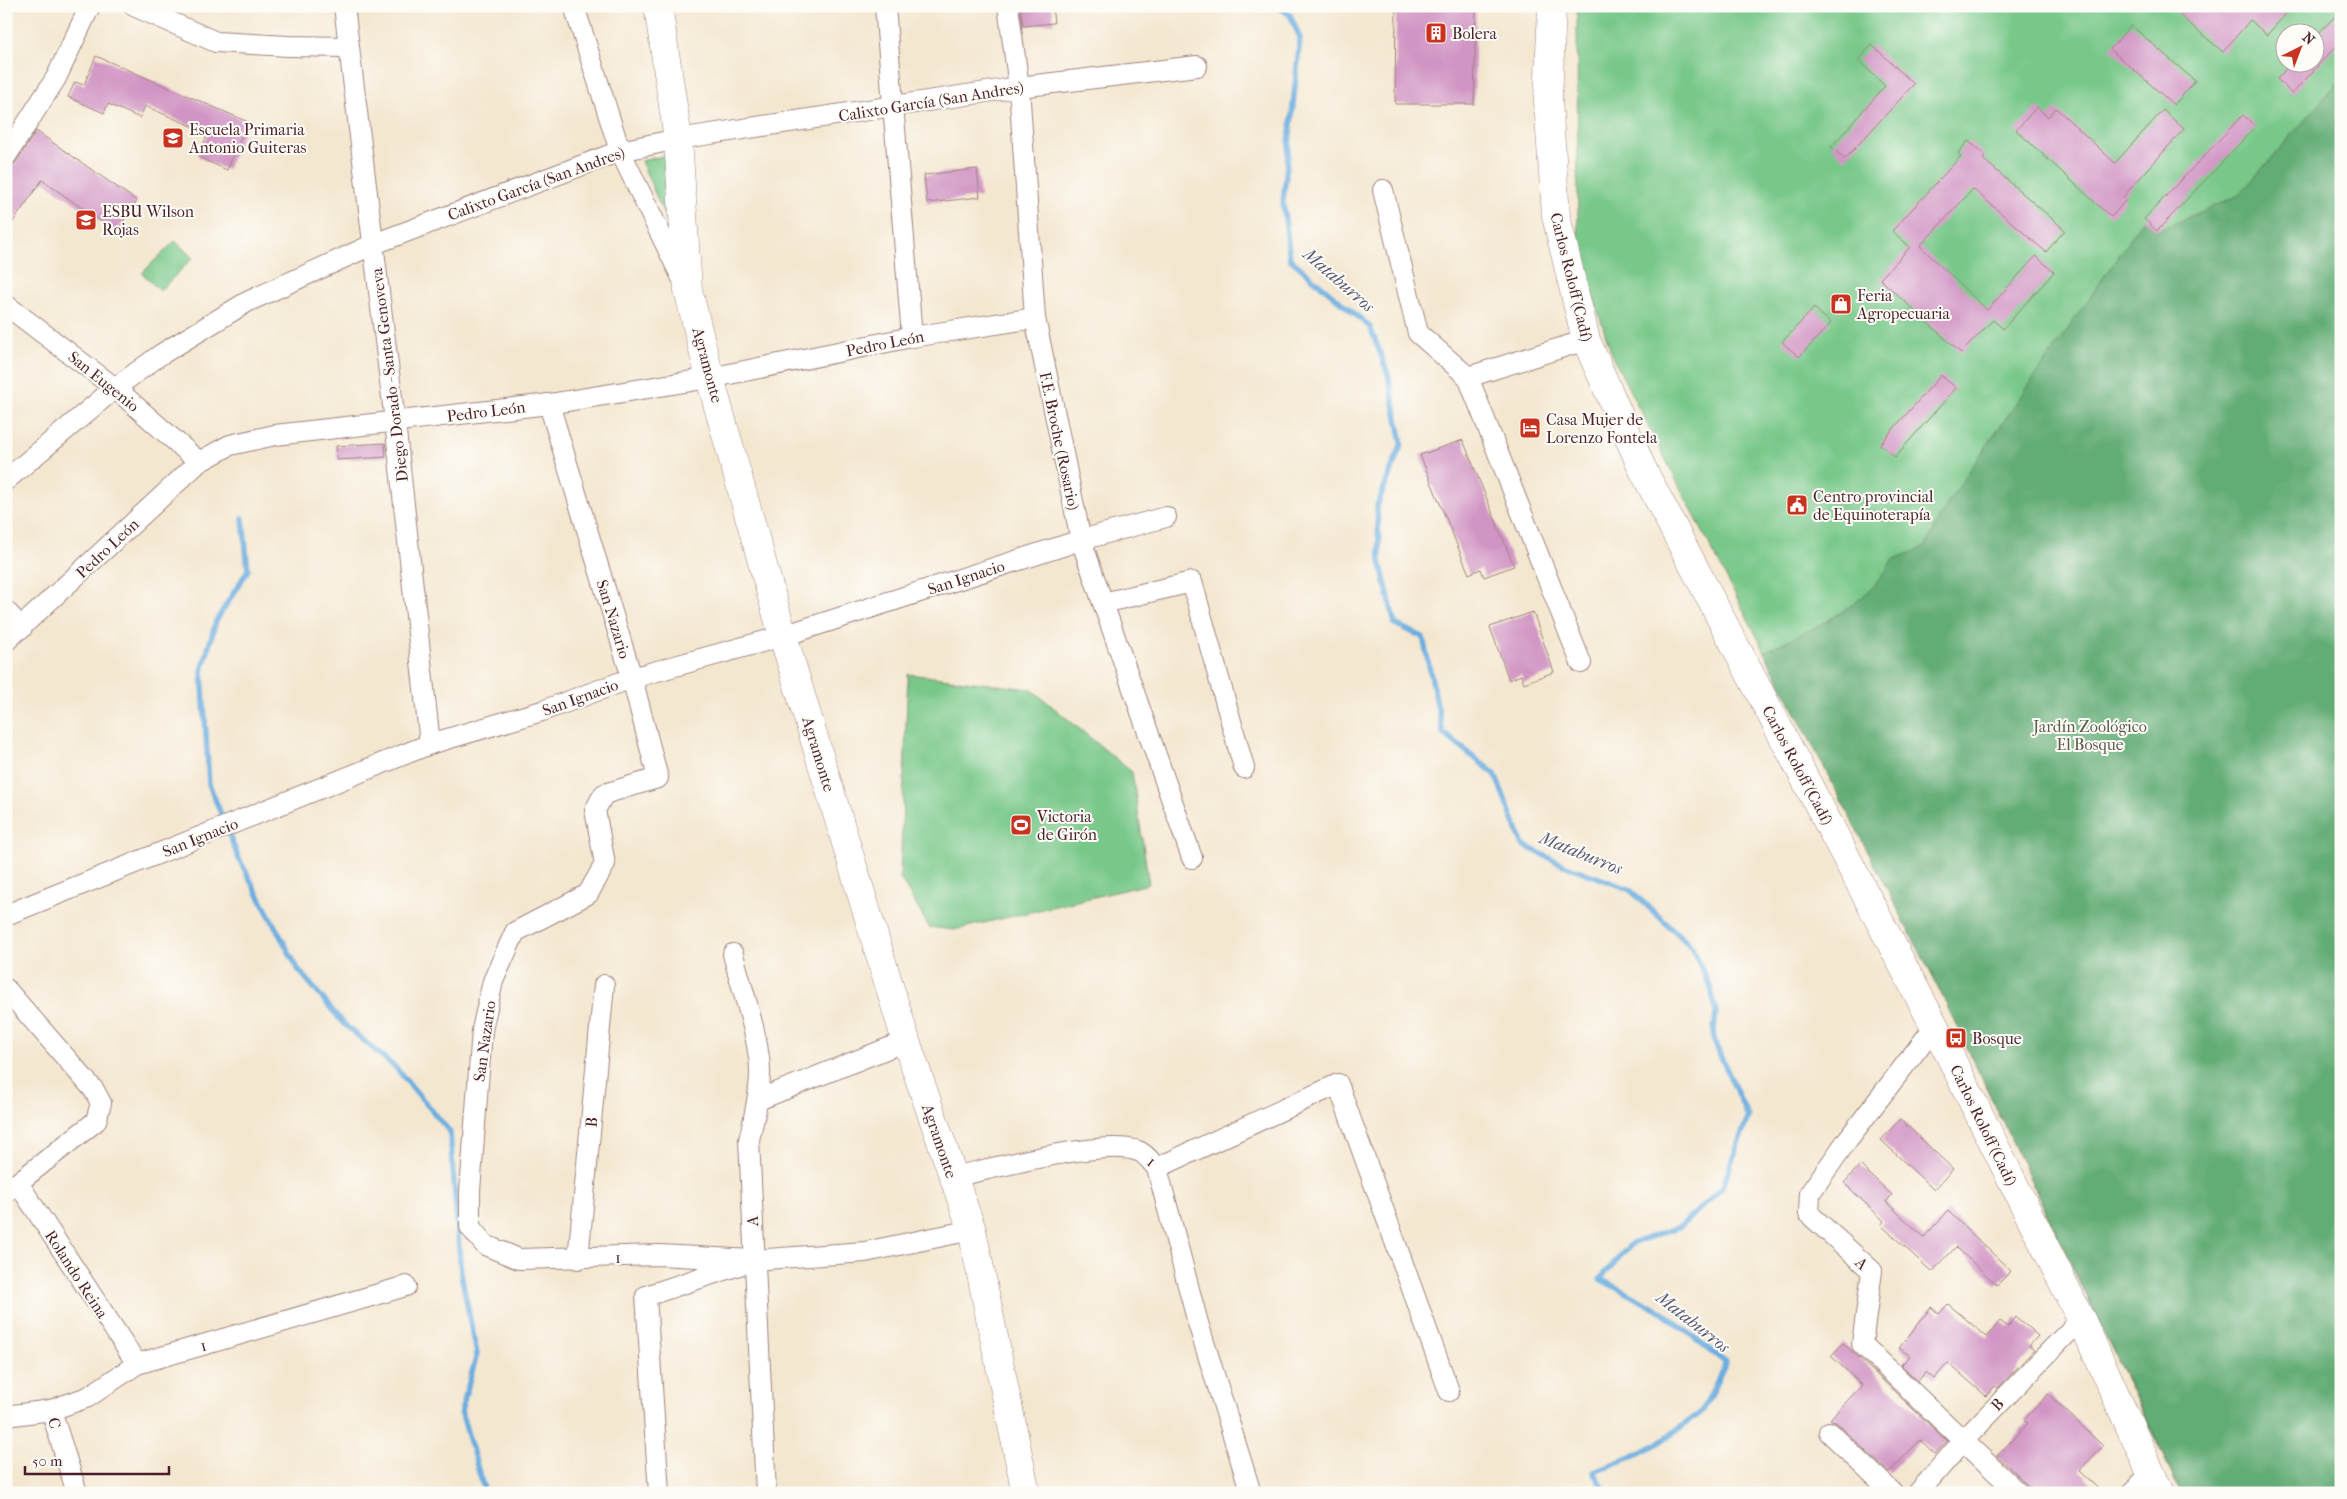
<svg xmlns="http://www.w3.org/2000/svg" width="2347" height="1499" viewBox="0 0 2347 1499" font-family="'IM FELL French Canon',serif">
  <rect width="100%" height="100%" fill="#fdfcf7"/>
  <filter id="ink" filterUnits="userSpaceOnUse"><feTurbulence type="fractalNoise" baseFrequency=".02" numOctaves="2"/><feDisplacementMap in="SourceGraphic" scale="10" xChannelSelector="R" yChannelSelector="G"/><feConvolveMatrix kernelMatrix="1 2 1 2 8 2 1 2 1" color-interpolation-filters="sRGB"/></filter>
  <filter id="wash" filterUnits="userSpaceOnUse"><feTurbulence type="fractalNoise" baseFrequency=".0096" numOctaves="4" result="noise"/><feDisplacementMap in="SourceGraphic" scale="20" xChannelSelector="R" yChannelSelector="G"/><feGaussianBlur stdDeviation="1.12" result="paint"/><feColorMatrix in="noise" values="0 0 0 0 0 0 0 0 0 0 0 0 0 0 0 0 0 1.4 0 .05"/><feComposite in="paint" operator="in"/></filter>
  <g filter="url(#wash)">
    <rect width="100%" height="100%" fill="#f4e7d0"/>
    <g fill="#78c889" stroke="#61745a" fill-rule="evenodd">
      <path d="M 1577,6 L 2341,6 L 2341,1493 L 2181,1493 L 1936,983 L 1613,358 L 1578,249 ZM 2284,32 L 2314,32 L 2314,62 L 2284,62 Z"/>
      <polygon points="667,155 669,226 641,161"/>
      <polygon points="175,241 193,258 160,291 142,273"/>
      <polygon points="908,674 1031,689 1132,772 1149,884 954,930 929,927 900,878"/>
    </g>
    <path fill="#62ac75" stroke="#566650" d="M 2341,79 L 2341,1493 L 2182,1493 L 1936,983 L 1764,652 C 1810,629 1868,608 1892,560 L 1925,547 L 1948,502 L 2144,219 L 2157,231 L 2239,195 Z"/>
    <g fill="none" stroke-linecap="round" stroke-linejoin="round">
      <g stroke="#6baddf" stroke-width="5.5">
        <polyline points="1277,6 1290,15 1300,38 1283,202 1290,259 1370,327 1388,374 1402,443 1377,506 1380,561 1395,624 1423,637 1443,733 1495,774 1523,845 1564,865 1629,889 1691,946 1711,988 1716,1012 1713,1039 1748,1117 1722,1188 1681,1226 1631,1244 1600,1279 1664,1313 1726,1363 1702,1412 1657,1444 1631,1457 1594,1471 1606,1493"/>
        <polyline points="243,518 248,570 216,621 202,671 209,784 239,859 298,969 343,1023 396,1068 450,1132 461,1273 477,1354 461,1411 485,1493"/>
      </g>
    </g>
    <g id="blocks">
      <g fill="#d195c5">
        <polygon points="1020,6 1052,6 1054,23 1023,26"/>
        <polygon points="1396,6 1476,6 1474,104 1395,104"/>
        <polygon points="2169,6 2293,6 2267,35 2250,20 2223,52"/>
        <polygon points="2341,10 2341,41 2292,94 2277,79 2292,62 2314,62 2314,38"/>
        <polygon points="2131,25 2195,81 2174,105 2110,49"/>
        <polygon points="1872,45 1914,84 1845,159 1831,147 1885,86 1858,60"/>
        <polygon points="96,56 248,122 227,170 198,157 208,133 145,106 140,118 108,104 104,113 68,97 75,82 84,85"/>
        <polygon points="2037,107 2048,117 2056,108 2115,163 2163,110 2184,129 2123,197 2126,200 2111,217 2016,130"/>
        <polygon points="2243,115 2256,126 2157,231 2144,219"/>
        <polygon points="36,131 137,201 116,232 42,180 6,232 6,172 16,162"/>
        <polygon points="1968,141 1985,155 1983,159 2065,230 2046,252 1973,189 1920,246 1987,310 2036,256 2054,272 2003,329 1993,320 1961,353 1880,279 1910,247 1892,231 1961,156 1958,153"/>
        <polygon points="977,169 980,197 927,203 924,175"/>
        <polygon points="1814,308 1831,323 1799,357 1782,342"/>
        <polygon points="1941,375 1956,388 1895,457 1880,444"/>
        <polygon points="1463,440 1514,566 1484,577 1481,569 1469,574 1420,455"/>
        <polygon points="385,443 386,457 337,460 336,446"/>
        <polygon points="1533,612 1554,672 1524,683 1521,675 1509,680 1490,627"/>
        <polygon points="1900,1119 1953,1169 1934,1190 1881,1140"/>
        <polygon points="1860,1165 1892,1195 1886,1202 1924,1237 1948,1211 2011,1271 1997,1285 1956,1247 1932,1272 1881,1225 1884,1221 1844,1183"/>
        <polygon points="1948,1304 1987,1337 2000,1321 2008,1327 2016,1317 2038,1336 2029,1346 2034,1350 1998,1388 1995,1386 1986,1396 1948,1363 1934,1379 1926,1372 1918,1381 1901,1365 1910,1356 1899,1348 1931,1307 1939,1314"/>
        <polygon points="1843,1343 1947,1441 1935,1454 1920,1440 1889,1473 1837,1423 1830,1419 1862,1385 1831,1356"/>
        <polygon points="2048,1394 2103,1446 2079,1471 2103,1493 2036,1493 1997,1456 2028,1423 2024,1420"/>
      </g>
    </g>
  </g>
  <g filter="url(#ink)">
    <use href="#blocks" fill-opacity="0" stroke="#9f837e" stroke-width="1"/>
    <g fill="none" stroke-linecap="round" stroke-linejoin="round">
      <g stroke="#9f837e" stroke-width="22">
        <g id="street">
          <polyline points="134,6 216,42 288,46 348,47"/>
          <polyline points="344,6 395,422 430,744"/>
          <polyline points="574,6 620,151 684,282"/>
          <polyline points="885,6 912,337"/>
          <polyline points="1008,6 1019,87 1035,318 1081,540 1192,858"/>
          <polyline points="6,156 56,78 90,6"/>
          <polyline points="1383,190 1418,333 1468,377 1586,340"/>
          <polyline points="6,305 115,388 199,462"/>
          <polyline points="1468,377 1581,663"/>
          <polyline points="549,404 632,678 658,778 604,794 595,810 605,864 588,894 515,932 493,981 482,1030 470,1191 470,1227 485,1245 519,1259 659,1255 753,1260 865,1252 972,1230"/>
          <polyline points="6,480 115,388 160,355 247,302 374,244 620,151 678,139 1019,87 1197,66"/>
          <polyline points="1103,603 1192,582 1244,768"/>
          <polyline points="6,611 22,628"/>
          <polyline points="6,641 199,462 230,445 275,435 549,404 710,378 912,337 1035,318"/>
          <polyline points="6,915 430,744 542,711 632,678 783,636 1081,540 1166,517"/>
          <path d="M 733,954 C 741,987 761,1042 760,1075 C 759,1097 754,1119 749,1140 L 766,1493"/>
          <polyline points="6,989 94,1090 101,1103 96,1121 6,1192"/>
          <polyline points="1935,1026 1848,1139 1810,1193 1809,1214 1872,1271 1862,1344 2018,1493"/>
          <polyline points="758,1100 906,1041"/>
          <polyline points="1157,1168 1338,1084 1449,1391"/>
          <path d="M 953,1177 C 992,1169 1105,1138 1138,1151 C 1145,1153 1152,1163 1157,1168 L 1198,1323 L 1251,1493"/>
          <polyline points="18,1183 137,1364"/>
          <polyline points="578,1259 604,985"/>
          <polyline points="51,1410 77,1493"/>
          <polyline points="6,1416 51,1410 88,1397 137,1364 406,1286"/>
          <polyline points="1829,1432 1893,1493"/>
          <polyline points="659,1493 646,1296 742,1264"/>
          <polyline points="1918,1493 1963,1441 2081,1319"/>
          <polyline points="2131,1493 2151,1474"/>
        </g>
      </g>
      <g stroke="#9f837e" stroke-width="29">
        <g id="secondary">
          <polyline points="658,6 678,139 688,290 710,378 783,636 906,1041 972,1230 1026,1493"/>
          <polyline points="1552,6 1548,101 1556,216 1586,340 1643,470 1944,1044 2081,1319 2160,1493"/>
        </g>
      </g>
      <use href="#street" stroke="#fff" stroke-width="20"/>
      <use href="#secondary" stroke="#fff" stroke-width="28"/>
    </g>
  </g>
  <defs>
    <g id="building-square" transform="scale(1.125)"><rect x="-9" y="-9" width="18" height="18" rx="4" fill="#c8321e" stroke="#fdfcf7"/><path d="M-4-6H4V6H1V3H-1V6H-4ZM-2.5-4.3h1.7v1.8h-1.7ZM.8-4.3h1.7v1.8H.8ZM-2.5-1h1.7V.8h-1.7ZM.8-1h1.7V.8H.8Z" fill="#fff"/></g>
    <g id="school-square" transform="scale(1.125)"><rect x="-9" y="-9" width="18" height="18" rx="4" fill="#c8321e" stroke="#fdfcf7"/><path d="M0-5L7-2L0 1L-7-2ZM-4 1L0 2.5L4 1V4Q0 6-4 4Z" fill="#fff"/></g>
    <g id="shop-square" transform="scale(1.125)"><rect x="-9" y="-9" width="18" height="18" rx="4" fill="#c8321e" stroke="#fdfcf7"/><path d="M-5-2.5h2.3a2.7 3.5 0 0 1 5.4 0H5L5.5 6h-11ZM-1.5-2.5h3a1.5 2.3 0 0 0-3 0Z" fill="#fff"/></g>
    <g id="hotel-square" transform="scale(1.125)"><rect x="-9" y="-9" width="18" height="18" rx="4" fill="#c8321e" stroke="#fdfcf7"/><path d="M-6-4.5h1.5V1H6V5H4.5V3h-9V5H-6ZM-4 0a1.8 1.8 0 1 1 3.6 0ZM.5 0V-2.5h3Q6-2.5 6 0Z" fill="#fff"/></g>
    <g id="civic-square" transform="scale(1.125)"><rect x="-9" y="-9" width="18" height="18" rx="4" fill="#c8321e" stroke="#fdfcf7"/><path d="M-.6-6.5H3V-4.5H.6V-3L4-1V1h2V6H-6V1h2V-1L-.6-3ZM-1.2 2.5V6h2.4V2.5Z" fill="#fff"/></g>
    <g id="stadium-square" transform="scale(1.125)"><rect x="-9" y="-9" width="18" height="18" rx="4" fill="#c8321e" stroke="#fdfcf7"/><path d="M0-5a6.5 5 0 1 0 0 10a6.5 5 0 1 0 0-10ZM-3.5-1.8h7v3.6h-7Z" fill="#fff"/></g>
    <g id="bus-square" transform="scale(1.125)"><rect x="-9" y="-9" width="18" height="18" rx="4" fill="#c8321e" stroke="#fdfcf7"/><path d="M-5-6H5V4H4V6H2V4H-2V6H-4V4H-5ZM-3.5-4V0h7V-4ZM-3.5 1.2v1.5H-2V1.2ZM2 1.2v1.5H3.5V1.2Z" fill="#fff"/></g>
  </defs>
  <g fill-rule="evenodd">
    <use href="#building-square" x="1436" y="33"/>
    <use href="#school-square" x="173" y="138"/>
    <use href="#school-square" x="86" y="220"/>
    <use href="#shop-square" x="1841" y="304"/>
    <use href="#hotel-square" x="1530" y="428"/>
    <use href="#civic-square" x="1797" y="505"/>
    <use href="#stadium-square" x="1021" y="825"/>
    <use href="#bus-square" x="1956" y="1038"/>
  </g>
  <g text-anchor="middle" stroke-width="4" stroke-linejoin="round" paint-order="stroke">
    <g font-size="16" fill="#4a1f2b" stroke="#fdfcf7" text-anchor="start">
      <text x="1452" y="39">Bolera</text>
      <text x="189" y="135">Escuela Primaria<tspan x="189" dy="18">Antonio Guiteras</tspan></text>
      <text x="102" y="217">ESBU Wilson<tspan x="102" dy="18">Rojas</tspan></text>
      <text x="1857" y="301">Feria<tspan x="1857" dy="18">Agropecuaria</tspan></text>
      <text x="1546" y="425">Casa Mujer de<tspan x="1546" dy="18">Lorenzo Fontela</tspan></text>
      <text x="1813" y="502">Centro provincial<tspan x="1813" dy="18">de Equinoterapía</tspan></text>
      <text x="1037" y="822">Victoria<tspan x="1037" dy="18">de Girón</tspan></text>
      <text x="1972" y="1044">Bosque</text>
    </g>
    <g font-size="16" fill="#4a1f2b" stroke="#fdfcf7">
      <text transform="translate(931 101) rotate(-9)" y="6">Calixto García (San Andres)</text>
      <text transform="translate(536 183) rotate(-20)" y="6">Calixto García (San Andres)</text>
      <text transform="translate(1572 277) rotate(76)" y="6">Carlos Roloff (Cadí)</text>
      <text transform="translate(885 343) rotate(-11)" y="6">Pedro León</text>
      <text transform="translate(708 365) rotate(75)" y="6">Agramonte</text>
      <text transform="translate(389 375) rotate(-97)" y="6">Diego Dorado - Santa Genoveva</text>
      <text transform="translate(104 381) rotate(39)" y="6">San Eugenio</text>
      <text transform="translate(486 411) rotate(-7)" y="6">Pedro León</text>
      <text transform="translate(1060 441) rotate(78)" y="6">F.E. Broche (Rosario)</text>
      <text transform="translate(107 548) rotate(-43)" y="6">Pedro León</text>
      <text transform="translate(966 577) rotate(-18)" y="6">San Ignacio</text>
      <text transform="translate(614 619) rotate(73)" y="6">San Nazario</text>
      <text transform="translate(580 697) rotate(-20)" y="6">San Ignacio</text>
      <text transform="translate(819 754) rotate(73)" y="6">Agramonte</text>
      <text transform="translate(1798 765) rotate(62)" y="6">Carlos Roloff (Cadí)</text>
      <text transform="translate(200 837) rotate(-22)" y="6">San Ignacio</text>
      <text transform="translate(484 1041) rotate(-82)" y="6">San Nazario</text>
      <text transform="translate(591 1122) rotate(-85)" y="6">B</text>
      <text transform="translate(1984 1125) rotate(64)" y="6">Carlos Roloff (Cadí)</text>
      <text transform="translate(940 1141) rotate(71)" y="6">Agramonte</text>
      <text transform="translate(1152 1161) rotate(37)" y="6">1</text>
      <text transform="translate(752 1221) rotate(-92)" y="6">A</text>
      <text transform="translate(618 1257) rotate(-2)" y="6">1</text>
      <text transform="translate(1862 1263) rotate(44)" y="6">A</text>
      <text transform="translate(77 1274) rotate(57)" y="6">Rolando Reina</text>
      <text transform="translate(203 1345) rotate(-16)" y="6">1</text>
      <text transform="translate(1997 1404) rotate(-47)" y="6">B</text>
      <text transform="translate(55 1423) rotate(73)" y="6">C</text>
    </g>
    <g font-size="16" fill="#5a5a4c" stroke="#fdfcf7">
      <text x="2090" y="732">Jardín Zoológico<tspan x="2090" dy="18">El Bosque</tspan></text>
    </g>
    <g font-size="18" font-style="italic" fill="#575873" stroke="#fdfcf7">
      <text transform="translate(1339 280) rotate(41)" y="6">Mataburros</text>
      <text transform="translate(1581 853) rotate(22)" y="6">Mataburros</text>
      <text transform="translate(1693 1322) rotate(38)" y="6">Mataburros</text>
    </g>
  </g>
  <rect width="2347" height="1499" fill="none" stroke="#fdfcf7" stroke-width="25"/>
  <g transform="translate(2300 48) rotate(42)"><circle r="24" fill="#fdfcf7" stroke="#b5a4a5"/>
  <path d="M0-4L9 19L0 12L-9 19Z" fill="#c8321e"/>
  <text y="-8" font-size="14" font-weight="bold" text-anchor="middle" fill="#4a1f2b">N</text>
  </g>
  <path d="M25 1466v8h144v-8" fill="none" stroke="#4a1f2b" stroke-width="2.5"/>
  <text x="32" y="1466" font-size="15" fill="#4a1f2b" stroke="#fdfcf7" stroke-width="4" paint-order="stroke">50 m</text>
</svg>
